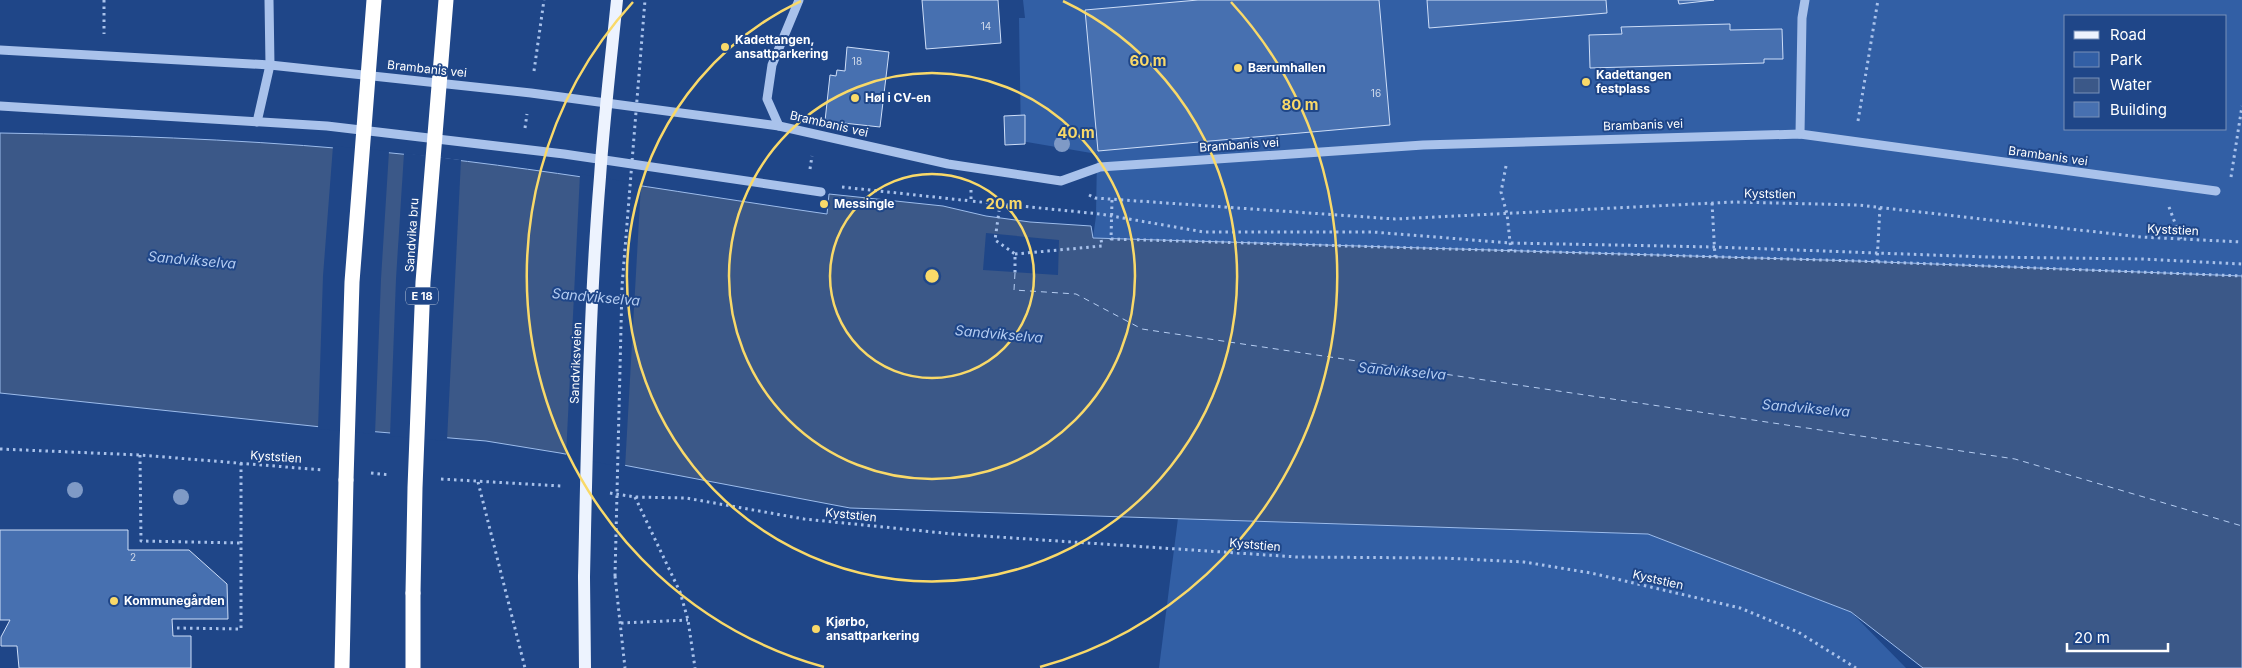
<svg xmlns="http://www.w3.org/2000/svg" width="2242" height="668" viewBox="0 0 2242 668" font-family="Inter,sans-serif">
  <rect width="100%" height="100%" fill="#1f4688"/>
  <g fill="#325fa5" fill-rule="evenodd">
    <path d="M 1023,0 L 2242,0 L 2242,276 L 1857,261 L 1093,238 L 1096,216 L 1097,154 L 1021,141 L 1019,18 L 1025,18 ZM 2066,16 L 2226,16 L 2226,129 L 2066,129 Z"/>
    <polygon points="1178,518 1648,534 1851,612 1906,668 1159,668"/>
  </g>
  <path fill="#3b5888" stroke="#9cbcec" d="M 0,133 C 116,135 231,139 347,149 C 508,162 667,191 827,214 L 829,194 L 943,206 L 986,216 L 1030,222 L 1091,226 L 1093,238 L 1857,261 L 2242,276 L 2242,668 L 1923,668 L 1851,612 L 1648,534 L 850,508 L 560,453 L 486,441 L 331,428 L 0,393 Z"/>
  <g fill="#1f4688">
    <polygon points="333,146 389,151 381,279 375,434 318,429 323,276"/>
    <polygon points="404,153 461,160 447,441 390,436 396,279"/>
    <polygon points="580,174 641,184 625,468 566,456"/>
    <polygon points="986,233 1059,240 1058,275 983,270"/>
  </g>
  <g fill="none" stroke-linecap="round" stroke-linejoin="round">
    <polyline stroke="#b5cdf2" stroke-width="1" stroke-dasharray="6 5" stroke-linecap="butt" points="1015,273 1014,290 1076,294 1142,329 2015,459 2242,526"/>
  </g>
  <g fill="#4770b0" stroke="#cedef8">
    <polygon points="922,0 998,0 1001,43 926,49"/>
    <polygon points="1198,0 1379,0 1390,125 1098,151 1085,10"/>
    <polygon points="1427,0 1606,0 1607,13 1429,28"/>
    <polygon points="1678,0 1714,0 1679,4"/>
    <polygon points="1730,24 1730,30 1782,29 1783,59 1764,59 1764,63 1590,68 1589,35 1622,34 1621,27"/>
    <polygon points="847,47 889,52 880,127 825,121 830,75 836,76 837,70 845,71"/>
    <polygon points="1025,115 1025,144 1005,145 1004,116"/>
    <polygon points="0,530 128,530 128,550 189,550 227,584 228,619 172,619 173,636 191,636 191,668 19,668 17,646 1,646 1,637 10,620 0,620"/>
  </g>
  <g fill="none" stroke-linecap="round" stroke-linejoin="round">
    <g stroke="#a9c2eb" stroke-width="3" stroke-dasharray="2.5 4" stroke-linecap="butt">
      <polyline points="104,0 104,34"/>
      <polyline points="534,71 544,0"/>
      <polyline points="1858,121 1878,0"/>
      <polyline points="525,128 527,114"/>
      <polyline points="1506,166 1501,192 1507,214 1511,251"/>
      <polyline points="810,169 812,156"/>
      <polyline points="2231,177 2242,106"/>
      <polyline points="842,187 971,201"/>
      <polyline points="971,190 971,201 1000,204 995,240 1015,254 1015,273"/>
      <polyline points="1089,195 1095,198 1395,219 1734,202 1858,205 2141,237 2242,242"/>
      <polyline points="1112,200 1111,239 1857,261 2242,276"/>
      <polyline points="1712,203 1715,257"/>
      <polyline points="1000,204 1100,214 1204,232 1373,232 1510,243 1714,247 1986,257 2142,259 2242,264"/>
      <polyline points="2169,207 2181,239"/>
      <polyline points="1015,254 1102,246 1101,239"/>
      <polyline points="1877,262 1880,207"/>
      <polyline points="0,449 140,455 323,470"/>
      <polyline points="140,455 141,541 241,543"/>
      <polyline points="371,473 390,475"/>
      <polyline points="441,479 562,486"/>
      <polyline points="478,482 525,668"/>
      <polyline points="610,493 635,497 686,498 804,519 953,534 1297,557 1443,558 1524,562 1591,573 1740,608 1798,632 1856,668"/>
      <polyline points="635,497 680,592 688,620 695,668"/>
      <polyline points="615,576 625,668"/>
      <polyline points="621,623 688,620"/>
      <polyline points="177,628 241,629 241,463"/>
    </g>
    <g stroke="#a9c2eb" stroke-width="9">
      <polyline points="0,50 270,65 531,93 779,126 948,164 1061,181 1100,167 1423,145 1800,134 2216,191"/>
      <polyline points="0,106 327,126 564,154 821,192"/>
      <polyline points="257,122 270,65 269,0"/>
      <polyline points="779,126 767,99 772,65 799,0"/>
      <polyline points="1800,134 1802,18 1805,0"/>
    </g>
    <polyline stroke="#edf3fe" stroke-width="12" points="584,577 585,668"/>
    <g stroke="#fff" stroke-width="15">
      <polyline points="342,668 346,480"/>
      <polyline points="413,668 413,593"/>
    </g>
    <polyline stroke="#a9c2eb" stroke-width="3" stroke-dasharray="2.5 4" stroke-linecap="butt" points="615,576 622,286 645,0"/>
    <path stroke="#edf3fe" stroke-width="12" d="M 584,577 C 587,443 589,310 600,177 C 604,118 611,59 617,0"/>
    <g stroke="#fff" stroke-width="15">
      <polyline points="346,480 352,282 374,0"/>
      <polyline points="413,593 415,488 423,282 446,0"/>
    </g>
  </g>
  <g fill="#7f9ac6">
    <circle cx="1062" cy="144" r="8"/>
    <circle cx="75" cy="490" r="8"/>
    <circle cx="181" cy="497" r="8"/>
  </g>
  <g fill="none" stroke="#f9d969" stroke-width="2.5">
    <circle cx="932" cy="276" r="102"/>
    <circle cx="932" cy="276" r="203"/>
    <path d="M1063 1A305 305 0 1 1 801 1"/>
    <path d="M824 667A406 406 0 0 1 633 2M1231 2A406 406 0 0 1 1040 667"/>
  </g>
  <g fill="#f9d969" stroke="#1f4688" stroke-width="2">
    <circle cx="725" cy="47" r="5"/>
    <circle cx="1238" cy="68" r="5"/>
    <circle cx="1586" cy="82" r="5"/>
    <circle cx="855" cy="98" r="5"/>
    <circle cx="824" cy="204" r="5"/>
    <circle cx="114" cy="601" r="5"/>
    <circle cx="816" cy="629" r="5"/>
  </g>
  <g text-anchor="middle" stroke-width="4" stroke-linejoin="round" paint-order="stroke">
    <g font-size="10" fill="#d1dbeb">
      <text x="986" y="30">14</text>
      <text x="857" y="65">18</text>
      <text x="1376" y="97">16</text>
      <text x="133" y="561">2</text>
    </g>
    <rect fill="#1f4688" stroke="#bcc8db" stroke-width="1" x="406" y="287.5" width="32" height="17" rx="4"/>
    <g font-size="11" font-weight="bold" fill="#fff">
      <text x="422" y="300">E 18</text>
    </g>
    <g font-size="12" font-weight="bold" fill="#fff" stroke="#1f4688" text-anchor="start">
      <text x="735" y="44">Kadettangen,<tspan x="735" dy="14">ansattparkering</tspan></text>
      <text x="1248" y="72">Bærumhallen</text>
      <text x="1596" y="79">Kadettangen<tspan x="1596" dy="14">festplass</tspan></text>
      <text x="865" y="102">Høl i CV-en</text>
      <text x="834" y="208">Messingle</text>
      <text x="124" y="605">Kommunegården</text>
      <text x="826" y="626">Kjørbo,<tspan x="826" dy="14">ansattparkering</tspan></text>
    </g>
    <g font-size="12" fill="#fff" stroke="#1f4688">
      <text transform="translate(427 69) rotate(6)" y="4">Brambanis vei</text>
      <text transform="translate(829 124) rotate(13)" y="4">Brambanis vei</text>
      <text transform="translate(1643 125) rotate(-2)" y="4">Brambanis vei</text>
      <text transform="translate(1239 145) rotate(-4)" y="4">Brambanis vei</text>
      <text transform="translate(2048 156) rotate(8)" y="4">Brambanis vei</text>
      <text transform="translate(1770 194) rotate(1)" y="4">Kyststien</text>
      <text transform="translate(2173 230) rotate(3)" y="4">Kyststien</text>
      <text transform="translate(412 235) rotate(-86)" y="4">Sandvika bru</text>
      <text transform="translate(576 363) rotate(-88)" y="4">Sandviksveien</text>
      <text transform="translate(276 457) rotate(4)" y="4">Kyststien</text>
      <text transform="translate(851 515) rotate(6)" y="4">Kyststien</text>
      <text transform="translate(1255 545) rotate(5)" y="4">Kyststien</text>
      <text transform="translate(1658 580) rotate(13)" y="4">Kyststien</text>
    </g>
    <g font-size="14" font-style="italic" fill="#b5cdf2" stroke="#1f4688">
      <text transform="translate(192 260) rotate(5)" y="5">Sandvikselva</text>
      <text transform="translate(596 297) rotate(5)" y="5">Sandvikselva</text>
      <text transform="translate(999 334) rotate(5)" y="5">Sandvikselva</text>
      <text transform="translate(1402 371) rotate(5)" y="5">Sandvikselva</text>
      <text transform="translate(1806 408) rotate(5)" y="5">Sandvikselva</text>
    </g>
  </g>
  <circle cx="932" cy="276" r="8" fill="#f9d969" stroke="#1f4688" stroke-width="2.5"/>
  <g font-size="15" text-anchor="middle" font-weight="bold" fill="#f9d969" stroke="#1f4688" stroke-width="4" stroke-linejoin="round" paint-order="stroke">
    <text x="1148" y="66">60 m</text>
    <text x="1300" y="110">80 m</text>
    <text x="1076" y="138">40 m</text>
    <text x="1004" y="209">20 m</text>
  </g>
  <rect x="2064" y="15" width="162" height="115" fill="#1f4688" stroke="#7990b8"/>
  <rect x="2074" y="31" width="25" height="8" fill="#edf3fe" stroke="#7990b8"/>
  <text x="2110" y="40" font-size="15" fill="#ffffff">Road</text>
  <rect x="2074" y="52" width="25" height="15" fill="#325fa5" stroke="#7990b8"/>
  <text x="2110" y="65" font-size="15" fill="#ffffff">Park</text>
  <rect x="2074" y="78" width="25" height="15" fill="#3b5888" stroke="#7990b8"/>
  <text x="2110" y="90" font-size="15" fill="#ffffff">Water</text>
  <rect x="2074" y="102" width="25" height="15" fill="#4770b0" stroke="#7990b8"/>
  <text x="2110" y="115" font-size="15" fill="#ffffff">Building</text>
  <path d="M2067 643v8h101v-8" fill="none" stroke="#ffffff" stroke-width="2.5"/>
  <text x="2074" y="643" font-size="15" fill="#ffffff" stroke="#1f4688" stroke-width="4" paint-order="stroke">20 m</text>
</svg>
